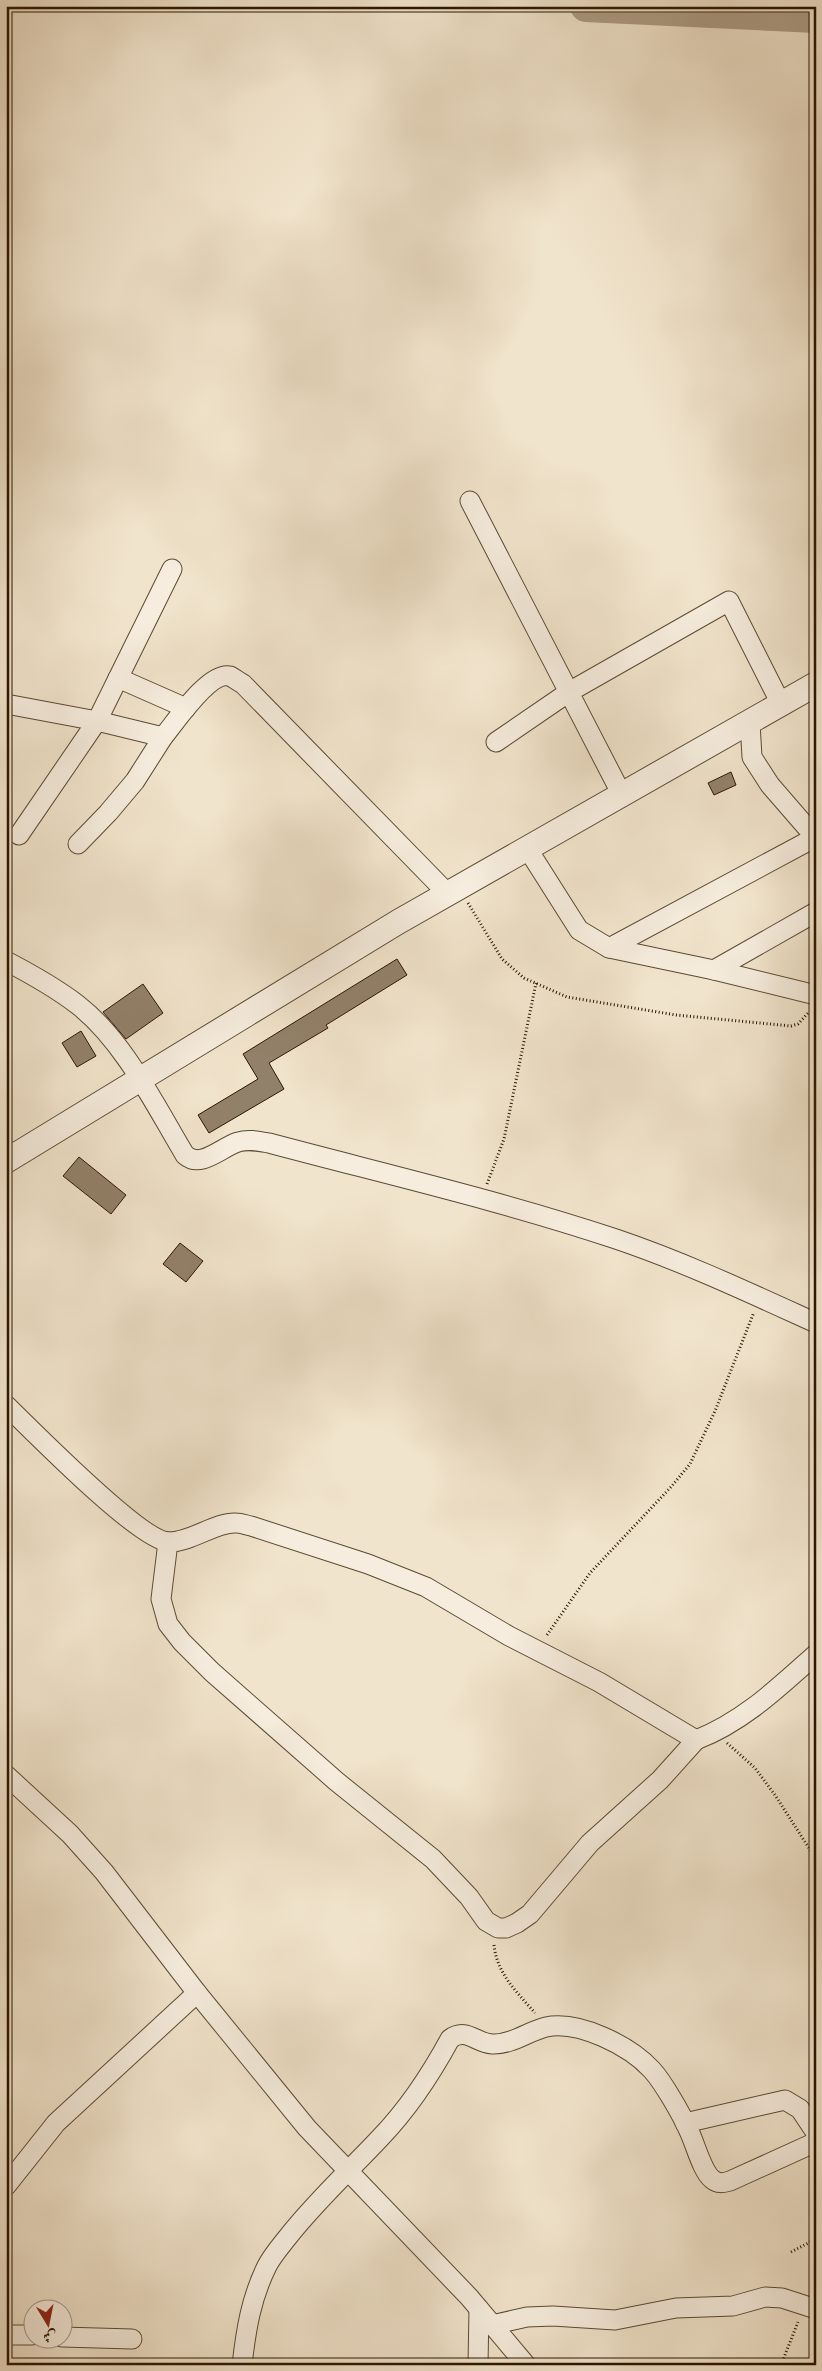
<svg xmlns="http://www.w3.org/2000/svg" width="822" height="2371" viewBox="0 0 822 2371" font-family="Alegreya,Amiri,serif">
  <rect width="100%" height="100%" fill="#f1e4cc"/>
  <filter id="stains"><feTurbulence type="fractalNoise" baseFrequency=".004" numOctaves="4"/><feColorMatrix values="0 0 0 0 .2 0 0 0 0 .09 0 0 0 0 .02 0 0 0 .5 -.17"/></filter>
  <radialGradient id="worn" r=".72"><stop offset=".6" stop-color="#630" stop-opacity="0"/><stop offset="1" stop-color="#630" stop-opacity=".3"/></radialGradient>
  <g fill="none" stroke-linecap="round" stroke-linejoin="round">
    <polyline stroke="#ae9e87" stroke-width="32" points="586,6 816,17"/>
  </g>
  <g fill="#92816a" stroke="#2b1600">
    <polygon points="731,772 736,785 714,795 708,783"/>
    <polygon points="397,959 407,975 326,1025 328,1028 269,1063 284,1089 209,1133 198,1115 258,1079 243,1054"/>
    <polygon points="143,984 163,1013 126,1039 103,1012"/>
    <polygon points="81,1031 96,1056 77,1067 62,1043"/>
    <polygon points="79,1157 126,1195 111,1214 63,1176"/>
    <polygon points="180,1243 203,1261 186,1282 163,1264"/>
  </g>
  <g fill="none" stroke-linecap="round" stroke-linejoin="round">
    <g stroke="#5c4a33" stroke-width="21">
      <g id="minor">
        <polyline points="470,501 622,795"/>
        <polyline points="118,678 186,708"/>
        <path d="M 6,704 L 97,721 L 163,737 C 175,723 209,671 230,676 C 234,678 239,682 243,684 L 448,894"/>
        <polyline points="750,723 752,757 770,785 816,838"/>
        <polyline points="496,742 569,692 729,601 781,704"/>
        <polyline points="19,835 97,721 172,569"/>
        <polyline points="78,844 108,813 135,781 163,737"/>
        <polyline points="527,848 579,930 609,948 714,970 816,995"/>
        <polyline points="609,948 816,837"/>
        <path d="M 6,961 C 31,974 56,988 78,1005 C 124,1041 155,1105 185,1155 C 201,1169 220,1148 238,1142 C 248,1139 258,1141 269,1143 C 385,1174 502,1201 616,1239 C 684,1262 750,1293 816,1323"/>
        <polyline points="714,970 816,912"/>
        <path d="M 6,1405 C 32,1430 140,1541 169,1542 C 192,1542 215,1522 236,1523 C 241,1523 246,1525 251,1526 L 368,1564 L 426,1587 L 509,1636 L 599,1682 L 696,1740 C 743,1722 779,1687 816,1654"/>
        <polyline points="168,1542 161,1599 168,1624 182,1642 212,1672 336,1781 433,1859 469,1897 486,1921 498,1928 506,1928 517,1923 530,1914 590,1843 660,1780 696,1740"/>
        <polyline points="6,1775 70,1834 104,1872 197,1993 307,2128 469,2297 526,2365"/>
        <polyline points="685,2123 785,2100 800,2109 816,2133"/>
        <polyline points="6,2186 56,2123 197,1993"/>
        <polyline points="492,2325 527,2317 553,2316 615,2320 676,2308 733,2306 765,2297 782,2298 816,2309"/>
        <polyline points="6,2335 32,2335"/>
        <polyline points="62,2337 132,2339"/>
        <path d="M 242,2365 C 246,2330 251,2298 267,2266 C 272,2256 280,2247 287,2238 C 315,2202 349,2171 380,2138 C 408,2109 431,2074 450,2039 C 466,2027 476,2043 492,2044 C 511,2045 529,2031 546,2027 C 579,2020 630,2046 652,2070 C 663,2082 682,2115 689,2131 C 695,2143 702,2171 712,2179 C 718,2184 723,2183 730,2181 L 816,2142"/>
        <polyline points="478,2365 479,2309"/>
      </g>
    </g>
    <g stroke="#5c4a33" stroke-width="26">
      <polyline id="tertiary" points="6,1161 398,922 816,684"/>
    </g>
    <g stroke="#2b1600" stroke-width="3" stroke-dasharray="1 2.5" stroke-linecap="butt">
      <polyline points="468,903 502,959 524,978 567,997 676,1015 791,1026 798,1024 809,1012"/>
      <polyline points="487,1184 504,1139 536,983"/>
      <polyline points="547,1635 590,1573 671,1487 690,1464 715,1411 754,1312"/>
      <polyline points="727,1743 755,1768 775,1795 816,1859"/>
      <path d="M 494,1945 C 497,1974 517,1992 535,2013"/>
      <polyline points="791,2252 816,2239"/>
      <polyline points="781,2365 798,2322"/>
    </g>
    <use href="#minor" stroke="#f6edde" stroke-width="19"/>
    <use href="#tertiary" stroke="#f6edde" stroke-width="24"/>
  </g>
  <rect width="822" height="2371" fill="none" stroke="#f1e4cc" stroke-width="25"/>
  <rect x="8" y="8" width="807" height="2356" fill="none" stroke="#2b1600" stroke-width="2.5"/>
  <rect x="12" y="12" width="797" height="2346" fill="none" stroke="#2b1600"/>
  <g transform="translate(48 2324) rotate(170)"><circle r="24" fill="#f6edde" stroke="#a59785"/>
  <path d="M0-4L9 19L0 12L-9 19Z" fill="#8f2418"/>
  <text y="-8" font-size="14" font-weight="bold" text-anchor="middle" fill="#2b1600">ش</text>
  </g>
  <rect width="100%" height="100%" filter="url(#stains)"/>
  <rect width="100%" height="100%" fill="url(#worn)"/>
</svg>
